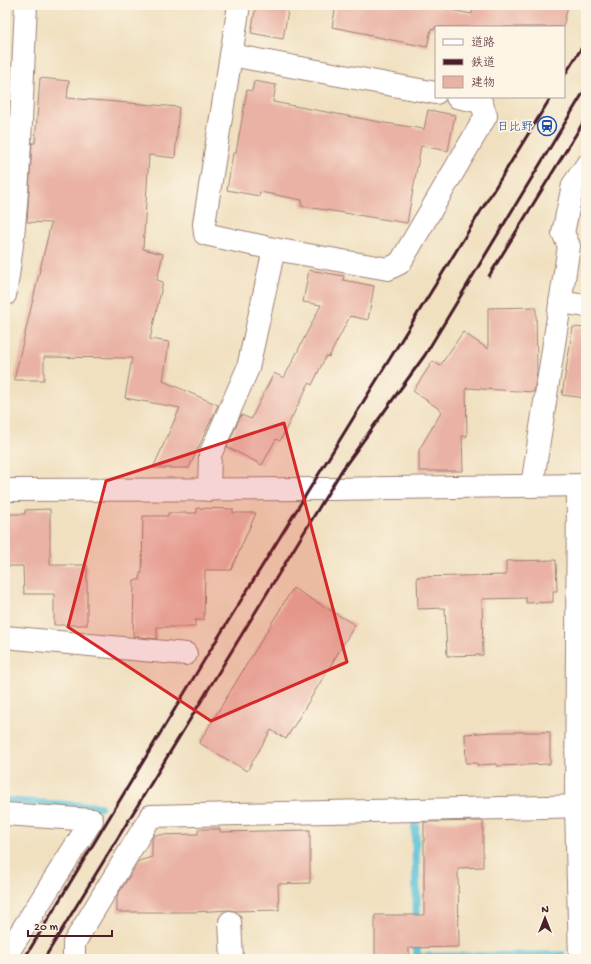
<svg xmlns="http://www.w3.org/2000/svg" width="591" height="964" viewBox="0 0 591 964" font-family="'Gochi Hand','Klee One',sans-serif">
  <rect width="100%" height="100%" fill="#fcf5e5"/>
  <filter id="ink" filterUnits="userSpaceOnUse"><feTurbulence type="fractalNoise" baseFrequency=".025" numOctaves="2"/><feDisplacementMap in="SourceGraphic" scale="8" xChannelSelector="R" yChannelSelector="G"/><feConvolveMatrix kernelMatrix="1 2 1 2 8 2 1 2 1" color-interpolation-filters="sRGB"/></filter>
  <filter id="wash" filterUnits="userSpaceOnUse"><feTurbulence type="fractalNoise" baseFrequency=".012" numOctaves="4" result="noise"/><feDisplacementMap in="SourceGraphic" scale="16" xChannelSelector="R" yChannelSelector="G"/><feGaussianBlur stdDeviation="0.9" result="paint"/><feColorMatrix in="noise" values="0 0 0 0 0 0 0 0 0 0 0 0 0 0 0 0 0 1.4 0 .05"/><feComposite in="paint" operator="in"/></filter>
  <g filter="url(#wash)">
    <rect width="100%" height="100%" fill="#f0e0c0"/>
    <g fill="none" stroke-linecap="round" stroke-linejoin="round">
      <g stroke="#5bc2d8" stroke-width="8">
        <polyline points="5,801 100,807"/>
        <polyline points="415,818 417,925"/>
        <polyline points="417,939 417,957 562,955"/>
      </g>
    </g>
    <g id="blocks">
      <g fill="#e9b2a4">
        <polygon points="256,5 289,5 283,39 251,33"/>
        <polygon points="336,5 424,5 472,14 473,5 568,5 563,27 435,27 434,30 431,29 427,47 367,35 368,34 332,27"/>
        <polygon points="40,78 69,81 67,98 179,107 175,158 149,155 143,249 163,254 157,280 163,282 150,339 169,342 163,381 218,405 189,468 153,468 180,408 125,398 132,358 44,357 44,380 14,380 51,223 27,222 32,143 35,143"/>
        <polygon points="254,81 276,85 273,102 385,123 424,129 428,110 455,115 448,151 421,146 407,223 301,206 302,200 260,192 259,196 227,190 233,153 236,153 247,90 252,91"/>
        <polygon points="5,140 8,140 5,184"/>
        <polygon points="309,270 344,276 343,280 374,286 368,320 350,316 329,357 326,356 312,385 309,383 280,441 276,439 262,465 227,447 241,415 251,419 274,373 284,378 321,305 303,302"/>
        <polygon points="536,307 537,372 534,392 466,388 467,436 462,436 463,471 419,471 419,450 442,411 413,391 433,361 440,366 463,332 488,349 488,308"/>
        <polygon points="573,327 586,328 586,398 562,395"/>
        <polygon points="197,508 233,509 233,513 256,513 231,570 205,570 204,620 195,620 195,627 157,627 157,639 133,636 134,580 140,580 140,573 142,573 143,516 168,516 168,513 197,513"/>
        <polygon points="50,509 50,565 87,565 87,625 54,625 54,594 24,594 23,566 5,566 5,514 25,514 25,510"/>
        <polygon points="556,560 557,591 553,591 553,602 526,603 526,598 482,599 483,655 447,656 445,608 418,609 417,577 506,575 506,561"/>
        <polygon points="293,588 355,625 286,739 271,730 247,771 199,743"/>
        <polygon points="493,732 550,732 550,764 497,766 497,764 477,765 477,763 466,763 465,734"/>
        <polygon points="483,821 483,867 458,868 459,947 409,948 409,959 375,959 375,915 424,915 424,822"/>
        <polygon points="198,829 220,829 220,832 310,830 310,883 278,884 279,910 235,911 230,910 194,912 117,912 117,896 139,861 152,857 152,839 154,835 198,834"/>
      </g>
    </g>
  </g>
  <g filter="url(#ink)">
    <use href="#blocks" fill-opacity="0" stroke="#9d8076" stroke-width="1"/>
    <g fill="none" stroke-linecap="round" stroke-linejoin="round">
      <g stroke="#9d8076" stroke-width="24">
        <g id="minor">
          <polyline points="231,55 436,93"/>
          <polyline points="274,249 388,269 400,263 486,116 481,102 457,97"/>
          <path d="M 5,295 C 21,199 21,101 26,5"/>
          <polyline points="560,302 586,306"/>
          <polyline points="532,486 569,246 563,233 573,185 586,166"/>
          <polyline points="578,486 576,807 580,959"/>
          <polyline points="5,490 331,489 586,485"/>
          <polyline points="209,490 210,455 248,368 274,249 205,234 204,224 239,5"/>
          <polyline points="5,637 186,654"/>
          <polyline points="5,814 92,820 5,957"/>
          <polyline points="230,922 232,959"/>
          <polyline points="74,959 74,943 151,816 586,806"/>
        </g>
      </g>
      <use href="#minor" stroke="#fff" stroke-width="22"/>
      <g stroke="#4a1f2b" stroke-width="3">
        <polyline points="564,76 586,41"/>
        <polyline points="489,276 586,118"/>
        <polyline points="24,959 211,649 551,97"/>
        <polyline points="44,959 342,470 425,355 586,88"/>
      </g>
    </g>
  </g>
  <path fill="#d62828" fill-opacity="0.2" stroke="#d62828" stroke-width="3" stroke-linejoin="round" d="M 284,423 L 347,662 L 211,721 L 68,627 L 106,481 Z"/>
  <defs>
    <g id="station-ring" transform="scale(1)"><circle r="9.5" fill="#fcf5e5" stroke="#1a4fb4" stroke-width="1.5"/><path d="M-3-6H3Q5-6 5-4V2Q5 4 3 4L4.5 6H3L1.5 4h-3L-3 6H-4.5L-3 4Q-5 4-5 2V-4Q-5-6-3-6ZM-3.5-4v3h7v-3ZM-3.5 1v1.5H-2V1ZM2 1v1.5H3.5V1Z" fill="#1a4fb4"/></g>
  </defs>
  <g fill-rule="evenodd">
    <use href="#station-ring" x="547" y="126"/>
  </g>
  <g text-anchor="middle" stroke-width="3.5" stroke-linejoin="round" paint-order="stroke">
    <g font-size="12" fill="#164399" stroke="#fcf5e5" text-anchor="end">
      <text x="533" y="130">日比野</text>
    </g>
  </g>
  <rect width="591" height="964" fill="none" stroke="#fcf5e5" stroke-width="20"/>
  <rect x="435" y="26" width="130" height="72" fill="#fcf5e5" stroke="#b59f9b"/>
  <rect x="443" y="39" width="20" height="6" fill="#ffffff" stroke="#b59f9b"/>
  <text x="471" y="46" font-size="12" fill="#4a1f2b">道路</text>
  <rect x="443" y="59" width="20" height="6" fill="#4a1f2b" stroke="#b59f9b"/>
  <text x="471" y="66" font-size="12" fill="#4a1f2b">鉄道</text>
  <rect x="443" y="76" width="20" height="12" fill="#e9b2a4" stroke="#b59f9b"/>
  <text x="471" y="86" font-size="12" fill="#4a1f2b">建物</text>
  <g transform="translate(545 918)" stroke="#fcf5e5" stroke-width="3" paint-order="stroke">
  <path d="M0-3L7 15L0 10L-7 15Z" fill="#4a1f2b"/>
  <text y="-6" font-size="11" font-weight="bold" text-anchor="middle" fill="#4a1f2b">N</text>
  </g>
  <path d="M28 930v6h84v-6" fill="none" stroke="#4a1f2b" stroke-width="2"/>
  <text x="34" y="930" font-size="12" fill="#4a1f2b" stroke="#fcf5e5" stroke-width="3" paint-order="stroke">20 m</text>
</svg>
